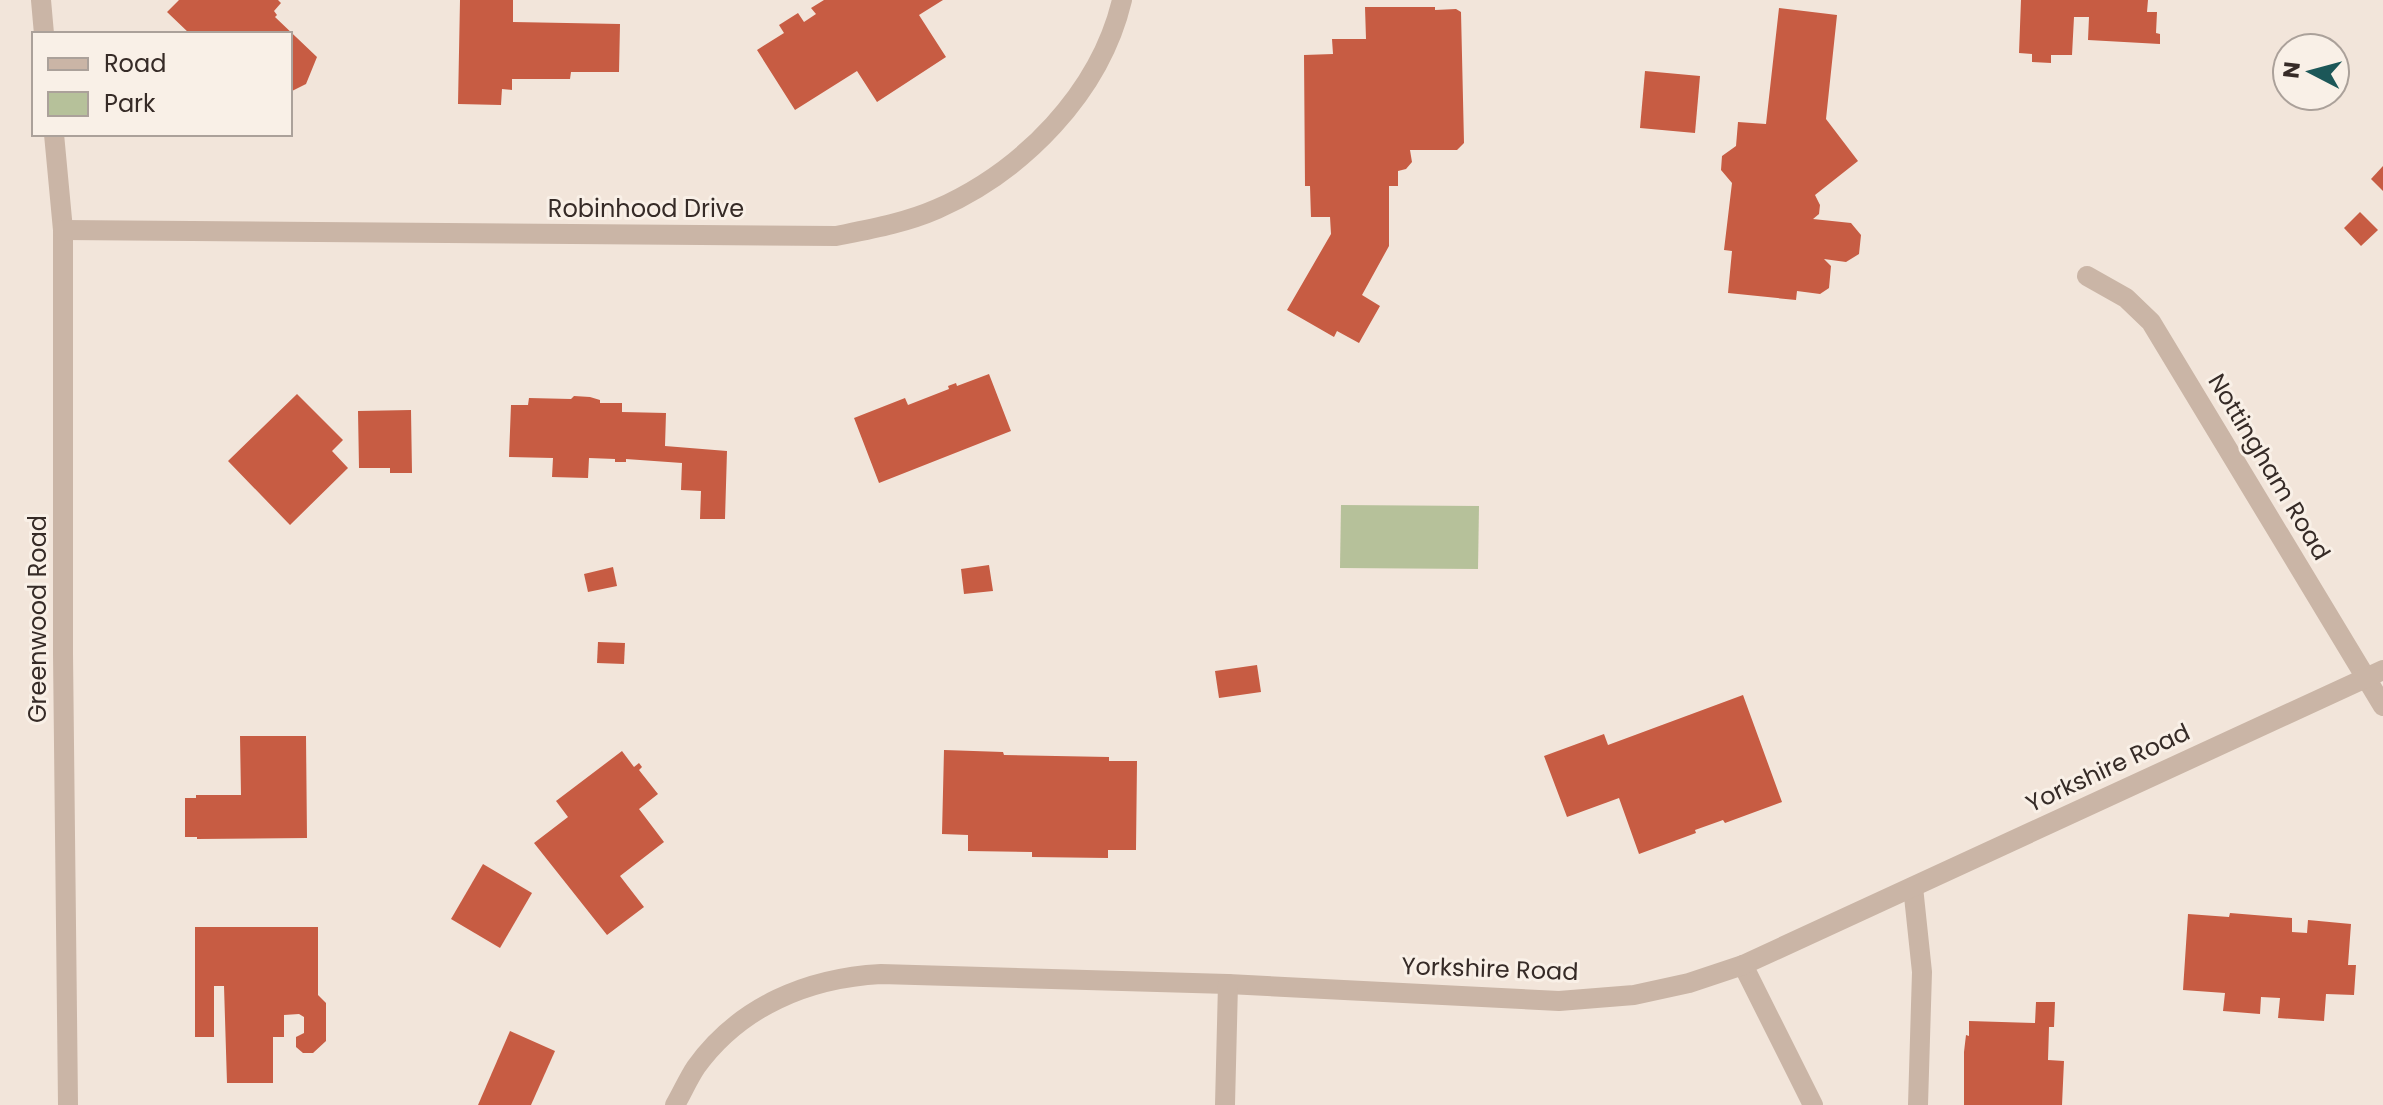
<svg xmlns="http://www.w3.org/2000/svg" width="2383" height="1105" viewBox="0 0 2383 1105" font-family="Poppins,sans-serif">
  <rect width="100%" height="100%" fill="#f2e5da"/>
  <polygon fill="#b6c19a" points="1341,505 1479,506 1478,569 1340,568"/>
  <g fill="#c75c43">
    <polygon points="179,0 278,0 281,3 274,11 277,15 275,17 317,57 306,84 290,92 290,34 190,34 167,12"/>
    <polygon points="460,0 513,0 513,22 620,24 619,72 571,72 570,79 512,79 512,90 502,89 501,105 458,104"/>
    <polygon points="824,0 943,0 919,15 946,57 877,102 857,71 795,110 757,50 784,33 779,25 798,13 804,22 816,14 811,8"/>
    <polygon points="2021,0 2148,0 2147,12 2157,12 2156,33 2160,34 2160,44 2088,40 2089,17 2074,17 2072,55 2051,55 2051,63 2032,62 2032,54 2019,53"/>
    <polygon points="1365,7 1435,7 1435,10 1456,9 1461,12 1464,143 1457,150 1410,150 1412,162 1406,169 1398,171 1398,186 1389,186 1389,246 1362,295 1380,306 1359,343 1337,331 1334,337 1287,310 1331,234 1330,217 1311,217 1310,186 1305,186 1304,55 1333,54 1332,39 1366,39"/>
    <polygon points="1779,8 1837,15 1826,119 1858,161 1815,195 1820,205 1819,214 1813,219 1851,223 1861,235 1859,254 1846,262 1824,259 1831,266 1829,288 1820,294 1797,291 1796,300 1728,293 1732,251 1724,250 1732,183 1721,170 1722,156 1736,146 1738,122 1766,124"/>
    <polygon points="1645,71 1700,76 1695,133 1640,128"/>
    <polygon points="2383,166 2383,191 2371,179"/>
    <polygon points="2360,212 2378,230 2361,246 2344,228"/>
    <polygon points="989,374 1011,431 879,483 854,418 905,398 908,405 949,389 948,386 956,383 957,386"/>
    <polygon points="297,394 343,440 332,451 348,468 290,525 228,461"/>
    <polygon points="574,396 590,397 600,400 600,403 622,403 622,412 666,413 665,446 727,451 725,519 700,519 701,491 681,490 682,463 626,459 626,462 615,462 615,459 589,458 588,478 552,477 553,458 509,457 511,405 528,405 529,398 571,399"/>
    <polygon points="411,410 412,473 390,473 390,468 359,468 358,411"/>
    <polygon points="989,565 993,591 964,594 961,569"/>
    <polygon points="613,567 617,586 588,592 584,574"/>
    <polygon points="598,642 625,643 624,664 597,663"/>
    <polygon points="1257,665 1261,692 1219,698 1215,671"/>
    <polygon points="1743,695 1782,802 1725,823 1723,820 1695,830 1696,833 1639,854 1619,798 1567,817 1544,756 1604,734 1608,745"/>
    <polygon points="240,736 306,736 307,838 197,839 197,837 185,837 185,798 196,798 196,795 241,795"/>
    <polygon points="944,750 1003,752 1004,755 1109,757 1109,761 1137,761 1136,850 1108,850 1108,858 1032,857 1032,852 968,851 968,835 942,834"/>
    <polygon points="622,751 634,767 639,763 642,767 639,770 658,794 639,809 664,842 620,876 644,907 607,935 534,843 568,817 556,801"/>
    <polygon points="483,864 532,893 500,948 451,919"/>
    <polygon points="2230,913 2292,918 2292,932 2307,933 2308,920 2351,924 2348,965 2356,965 2354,995 2326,994 2324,1021 2278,1018 2280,998 2261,997 2260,1014 2223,1011 2225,993 2183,990 2188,914 2229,917"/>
    <polygon points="195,927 318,927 318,995 326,1003 326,1041 313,1053 303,1053 296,1047 296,1037 304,1033 304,1017 299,1014 284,1015 284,1037 273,1037 273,1083 227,1083 224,986 214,986 214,1037 195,1037"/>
    <polygon points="2036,1002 2055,1002 2054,1027 2049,1027 2048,1060 2064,1061 2062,1105 1964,1105 1964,1052 1966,1035 1969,1036 1969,1021 2035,1023"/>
    <polygon points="510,1031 555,1051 531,1105 478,1105"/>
  </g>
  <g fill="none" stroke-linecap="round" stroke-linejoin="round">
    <g stroke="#cab5a6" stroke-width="20">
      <polyline points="41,0 44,34"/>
      <polyline points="54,134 63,230 63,654 68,1105"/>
      <path d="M 63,230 L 836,236 C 871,229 905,223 937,209 C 1023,171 1100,93 1122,0"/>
      <polyline points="2087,276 2126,298 2151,322 2383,706"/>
      <polyline points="1913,887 1922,972 1918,1105"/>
      <polyline points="1743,965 1813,1105"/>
      <path d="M 675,1105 C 682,1093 688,1079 696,1067 C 740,1006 808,978 881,974 L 1228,984 L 1559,1001 L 1634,995 L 1689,983 L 1743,965 L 2383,670"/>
      <polyline points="1225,1105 1228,984"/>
    </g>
  </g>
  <g text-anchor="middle" stroke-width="6" stroke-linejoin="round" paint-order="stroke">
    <g font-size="24" fill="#362b27" stroke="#f9f0e7">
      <text x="646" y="217">Robinhood Drive</text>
      <text transform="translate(2269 467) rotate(59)" y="8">Nottingham Road</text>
      <text transform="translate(38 619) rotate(-90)" y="8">Greenwood Road</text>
      <text transform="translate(2108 768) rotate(-25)" y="8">Yorkshire Road</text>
      <text transform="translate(1490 969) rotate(2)" y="8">Yorkshire Road</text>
    </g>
  </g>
  <rect x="32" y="32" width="260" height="104" fill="#f9f0e7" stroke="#aba19a" stroke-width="2"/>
  <rect x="48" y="58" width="40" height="12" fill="#cab5a6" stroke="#aba19a" stroke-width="2"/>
  <text x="104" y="72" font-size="24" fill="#362b27">Road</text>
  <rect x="48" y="92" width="40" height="24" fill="#b6c19a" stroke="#aba19a" stroke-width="2"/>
  <text x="104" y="112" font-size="24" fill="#362b27">Park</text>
  <g transform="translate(2311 72) rotate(276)"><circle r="38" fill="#f9f0e7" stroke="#aba19a" stroke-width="2"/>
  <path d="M0-6L14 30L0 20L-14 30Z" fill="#1c5758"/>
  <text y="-12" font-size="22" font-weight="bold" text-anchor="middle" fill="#362b27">N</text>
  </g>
</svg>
